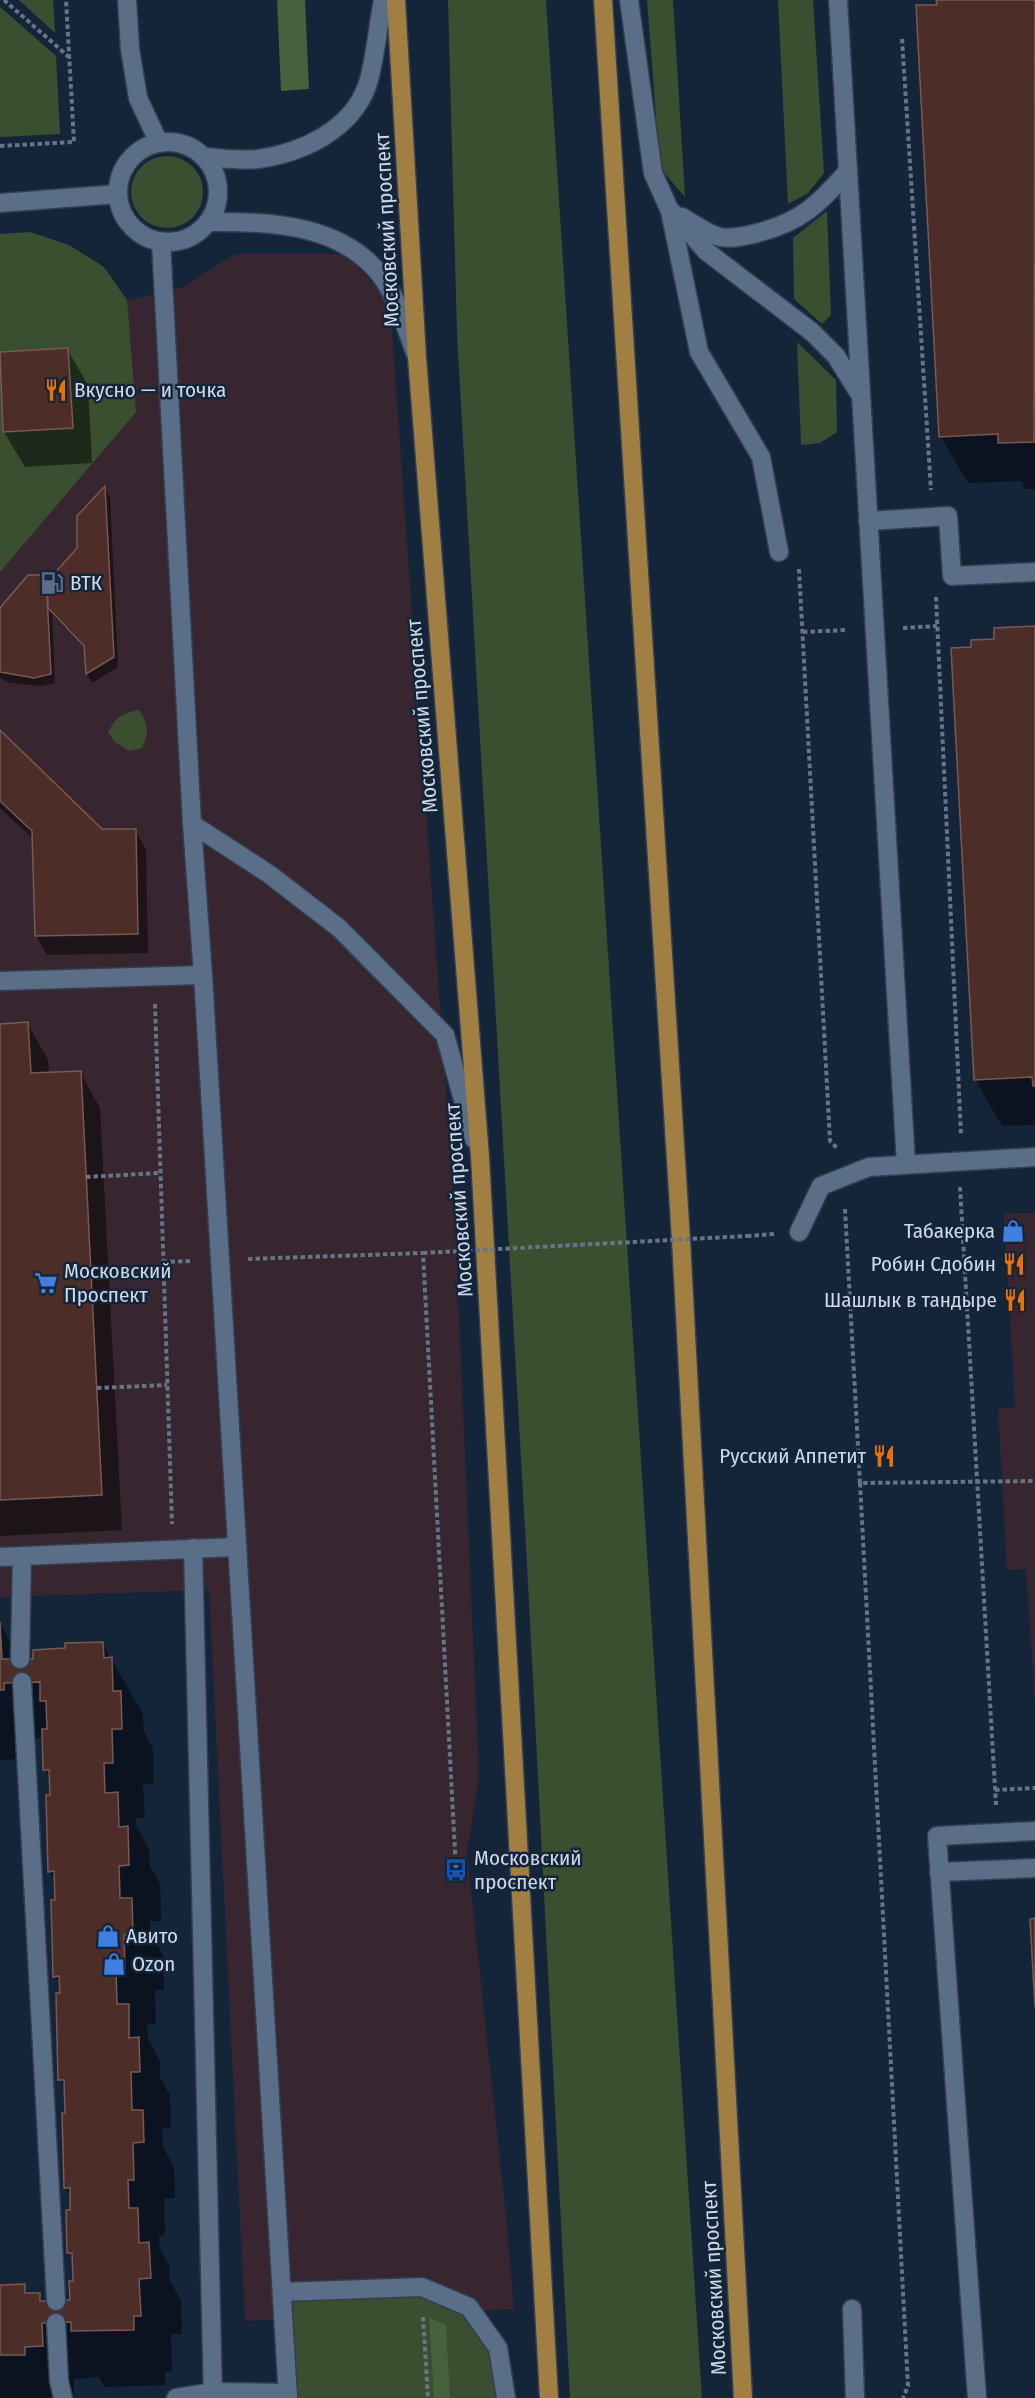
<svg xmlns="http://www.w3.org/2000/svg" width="1035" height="2398" viewBox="0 0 1035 2398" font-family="'Fira Sans Condensed',sans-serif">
  <rect width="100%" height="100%" fill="#14253a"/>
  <g fill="#372630">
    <polygon points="235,254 346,254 390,303 454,1202 479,1777 467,1853 506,2217 514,2309 245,2321 209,1590 0,1597 0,313 103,306 181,288"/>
    <polygon points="1035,1213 1035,1705 1026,1569 1007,1570 998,1408 1015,1407 1004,1214"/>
  </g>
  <g fill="#394f30">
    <polygon points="19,0 53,0 55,33"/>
    <polygon points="448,0 546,0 702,2398 570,2398 527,1564 457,334"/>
    <polygon points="647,0 673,0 685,197 660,168"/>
    <polygon points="778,0 813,0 824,173 808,193 788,204"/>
    <polygon points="0,7 56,56 60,134 0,137"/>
    <circle cx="167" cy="192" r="36"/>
    <polygon points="827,211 831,315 822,324 794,299 793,238"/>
    <polygon points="30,232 69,245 104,267 127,300 136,412 0,572 0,234"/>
    <polygon points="797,342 836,380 837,432 820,443 801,445"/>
    <path d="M 139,710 C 149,726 149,731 142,748 L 130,751 L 116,743 L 108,733 C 115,717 122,714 139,710 Z"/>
    <polygon points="422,2287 469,2307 498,2348 506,2398 288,2398 282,2292"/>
  </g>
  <g fill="#47613d">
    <polygon points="277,0 305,0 309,89 281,91"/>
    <polygon points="429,2317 446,2325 450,2398 434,2398"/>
  </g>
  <g fill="#0007">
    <polygon points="938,0 1035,0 1035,489 1026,489 1021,481 968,483 941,437"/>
    <polygon points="67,349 88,385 92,463 25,467 4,432 0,353"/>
    <polygon points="105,488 110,497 118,667 92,683 87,674 86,649 52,615 55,683 40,686 10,683 0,678 0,610 45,576 49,582 78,549"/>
    <polygon points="1035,627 1035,1125 1002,1126 975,1079 973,649"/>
    <polygon points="0,732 101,831 135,830 146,849 148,953 47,955 36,936 34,840 0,808"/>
    <polygon points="28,1024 48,1060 49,1074 80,1072 100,1108 122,1530 0,1536 0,1025"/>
    <polygon points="0,1624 21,1660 35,1660 67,1650 102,1643 143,1714 144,1732 153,1748 153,1784 143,1784 145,1818 136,1818 136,1826 149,1849 150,1867 160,1884 161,1921 150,1921 150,1932 163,1955 164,1990 155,1990 156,2025 147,2024 148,2039 160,2061 160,2078 170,2095 171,2127 162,2128 163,2147 174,2167 175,2198 164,2198 165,2235 159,2236 160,2249 169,2265 169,2280 181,2300 182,2334 171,2334 172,2372 165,2372 165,2385 104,2387 99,2377 74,2379 74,2398 0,2398 0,2287 24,2286 29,2294 39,2294 44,2302 72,2301 75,2282 74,2262 69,2252 71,2197 65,2187 66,2090 60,2079 61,1987 55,1976 56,1883 49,1871 51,1781 45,1770 44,1738 35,1738 35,1745 22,1746 22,1759 0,1760"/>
  </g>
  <g fill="#4c2d28" stroke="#7a5952" stroke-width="1.5">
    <polygon points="936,0 1035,0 1034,442 998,443 998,434 939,437 916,5 937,5"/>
    <polygon points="68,348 73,428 3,432 0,352"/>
    <polygon points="105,486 114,657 86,674 84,646 48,608 47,582 77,548 77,516"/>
    <polygon points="28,575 46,575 51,674 34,678 0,672 0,608"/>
    <polygon points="1035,626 1035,1086 1033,1086 1032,1077 974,1080 951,648 971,647 971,640 994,639 994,628"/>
    <polygon points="0,730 102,829 136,829 138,934 35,936 32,831 0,801"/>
    <polygon points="28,1022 31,1073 81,1071 102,1495 0,1500 0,1024"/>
    <polygon points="0,1622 2,1659 33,1659 33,1650 65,1648 65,1643 103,1642 104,1658 112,1657 113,1691 121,1691 122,1729 112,1729 113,1763 104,1763 105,1793 118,1792 119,1827 128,1826 129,1865 119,1866 120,1898 132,1898 133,1935 124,1935 125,1969 116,1969 117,2004 129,2004 129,2038 139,2037 140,2072 131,2072 132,2110 143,2110 144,2142 133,2143 134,2180 128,2180 129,2208 138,2208 139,2243 149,2242 151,2278 139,2279 141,2316 134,2316 134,2330 71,2331 71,2322 42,2323 43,2346 25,2347 25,2355 0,2355 0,2285 25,2284 25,2293 40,2293 40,2301 56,2301 70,2300 69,2281 73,2281 72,2253 67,2253 66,2210 70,2210 70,2188 64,2188 62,2113 65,2113 64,2080 58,2080 56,1993 60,1993 59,1976 53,1977 51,1900 55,1900 54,1871 48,1872 46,1795 50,1795 49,1770 43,1770 42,1729 47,1729 46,1701 40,1701 40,1682 4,1683 4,1690 0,1690"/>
    <polygon points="1035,1918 1035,2007 1030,1919"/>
  </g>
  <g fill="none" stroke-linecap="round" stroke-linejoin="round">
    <g stroke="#323f51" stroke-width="21">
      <g id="minor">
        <polyline points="127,0 130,49 138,98 159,143"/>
        <polyline points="629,0 653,173 670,211 699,352 761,457 779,552"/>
        <polyline points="838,0 906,1164"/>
        <circle cx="168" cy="192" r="50"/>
        <path d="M 204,157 C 221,158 241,161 258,159 C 302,153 351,130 367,86 C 375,63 378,25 383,0"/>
        <polyline points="0,203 118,194"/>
        <polyline points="672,212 706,251 812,332 836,356 859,393"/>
        <path d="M 682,217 C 693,223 707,234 720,237 C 731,239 746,236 757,233 C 801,222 819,204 848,171"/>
        <path d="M 208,222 C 269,221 346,224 384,280 C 398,301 406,328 415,352"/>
        <polyline points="161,242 192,824 203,975 288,2398"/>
        <polyline points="868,521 948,516 952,576 1035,572"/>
        <polyline points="192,824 269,874 339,928 445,1035 474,1139"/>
        <polyline points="0,981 203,975"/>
        <polyline points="799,1232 821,1186 869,1167 1035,1157"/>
        <polyline points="193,1548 213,2398"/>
        <polyline points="0,1557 237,1547"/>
        <polyline points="20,1659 22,1556"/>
        <polyline points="22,1682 56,2301"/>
        <polyline points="939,1872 1035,1868"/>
        <polyline points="282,2292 422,2287 469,2307 498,2348 506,2398"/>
        <polyline points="852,2309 855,2398"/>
        <polyline points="56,2323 59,2381 63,2398"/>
        <polyline points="176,2398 213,2392 288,2393"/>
        <polyline points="977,2398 937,1836 1035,1831"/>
      </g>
    </g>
    <g stroke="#323f51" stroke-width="21">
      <g id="major">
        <polyline points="396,0 417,357 480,1157 549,2398"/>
        <polyline points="603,0 681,1240 743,2398"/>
      </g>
    </g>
    <g stroke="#667486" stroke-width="4" stroke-dasharray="4.5 3" stroke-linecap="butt">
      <polyline points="4,0 69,57"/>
      <polyline points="902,39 931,490"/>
      <polyline points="0,146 74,142 66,0"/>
      <polyline points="799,569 830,1141 838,1149"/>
      <polyline points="936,597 961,1135"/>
      <polyline points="903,628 937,626"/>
      <polyline points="803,632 847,630"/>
      <polyline points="155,1004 172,1524"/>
      <polyline points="86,1177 160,1173"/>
      <polyline points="960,1187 996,1805"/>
      <polyline points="845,1209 860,1483 1035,1481"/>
      <polyline points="747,1236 774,1234"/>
      <polyline points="248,1259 423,1253 456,1870"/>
      <polyline points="163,1262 193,1261"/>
      <polyline points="97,1388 167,1385"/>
      <polyline points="860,1483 908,2386 903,2398"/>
      <polyline points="995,1790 1035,1788"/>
      <polyline points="423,2317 428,2398"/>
    </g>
    <use href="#minor" stroke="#5a6e87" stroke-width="18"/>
    <use href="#major" stroke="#a17f42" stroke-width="18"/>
    <polyline stroke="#667486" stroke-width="4" stroke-dasharray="4.5 3" stroke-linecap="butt" points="423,1253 747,1236"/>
  </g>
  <defs>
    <g id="restaurant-bare" transform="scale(1.8)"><path d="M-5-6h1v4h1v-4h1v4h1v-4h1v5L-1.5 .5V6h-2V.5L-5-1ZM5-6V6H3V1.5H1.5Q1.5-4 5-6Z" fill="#e8710a" stroke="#14253a" stroke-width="2.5" paint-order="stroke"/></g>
    <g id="fuel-bare" transform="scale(1.8)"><path d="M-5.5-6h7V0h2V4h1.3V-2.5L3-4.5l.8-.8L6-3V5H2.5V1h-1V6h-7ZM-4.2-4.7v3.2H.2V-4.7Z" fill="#5c6f8a" stroke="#14253a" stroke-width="2.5" paint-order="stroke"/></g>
    <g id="shop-bare" transform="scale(1.8)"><path d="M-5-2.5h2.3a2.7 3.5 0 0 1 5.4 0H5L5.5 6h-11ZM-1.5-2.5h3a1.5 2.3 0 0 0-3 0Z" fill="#3f7fe0" stroke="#14253a" stroke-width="2.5" paint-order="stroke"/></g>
    <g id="supermarket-bare" transform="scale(1.8)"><path d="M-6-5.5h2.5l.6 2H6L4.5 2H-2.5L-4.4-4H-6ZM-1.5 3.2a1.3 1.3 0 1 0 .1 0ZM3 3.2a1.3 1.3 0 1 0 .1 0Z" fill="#3f7fe0" stroke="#14253a" stroke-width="2.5" paint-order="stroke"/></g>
    <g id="bus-bare" transform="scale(1.8)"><path d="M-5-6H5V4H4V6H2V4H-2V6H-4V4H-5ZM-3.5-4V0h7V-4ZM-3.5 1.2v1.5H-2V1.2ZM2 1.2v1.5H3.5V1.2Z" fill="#1a4fb4" stroke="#14253a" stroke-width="2.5" paint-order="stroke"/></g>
  </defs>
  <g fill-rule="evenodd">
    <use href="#restaurant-bare" x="56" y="390"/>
    <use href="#fuel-bare" x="52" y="583"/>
    <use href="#shop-bare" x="1013" y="1231"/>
    <use href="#restaurant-bare" x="1014" y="1264"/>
    <use href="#supermarket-bare" x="46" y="1283"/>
    <use href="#restaurant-bare" x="1015" y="1300"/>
    <use href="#restaurant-bare" x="884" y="1456"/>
    <use href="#bus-bare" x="456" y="1870"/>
    <use href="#shop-bare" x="108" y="1936"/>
    <use href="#shop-bare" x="114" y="1964"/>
  </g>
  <g text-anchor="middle" stroke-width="5" stroke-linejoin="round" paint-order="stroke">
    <g font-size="21" fill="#cfdae9" stroke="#14253a">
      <text transform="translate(387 230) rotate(-93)" y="7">Московский проспект</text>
      <text transform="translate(422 716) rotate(-95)" y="7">Московский проспект</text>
      <text transform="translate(459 1200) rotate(-94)" y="7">Московский проспект</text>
      <text transform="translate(714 2278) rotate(-93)" y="7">Московский проспект</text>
    </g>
    <g font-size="21" fill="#cfdae9" stroke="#14253a" text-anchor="start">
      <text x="74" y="397">Вкусно — и точка</text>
      <text x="70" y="590">ВТК</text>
      <text x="995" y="1238" text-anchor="end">Табакерка</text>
      <text x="996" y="1271" text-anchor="end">Робин Сдобин</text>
      <text x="64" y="1278">Московский<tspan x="64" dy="24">Проспект</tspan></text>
      <text x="997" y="1307" text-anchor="end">Шашлык в тандыре</text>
      <text x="866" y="1463" text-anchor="end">Русский Аппетит</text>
      <text x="474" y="1865">Московский<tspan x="474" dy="24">проспект</tspan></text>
      <text x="126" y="1943">Авито</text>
      <text x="132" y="1971">Ozon</text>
    </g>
  </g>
</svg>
